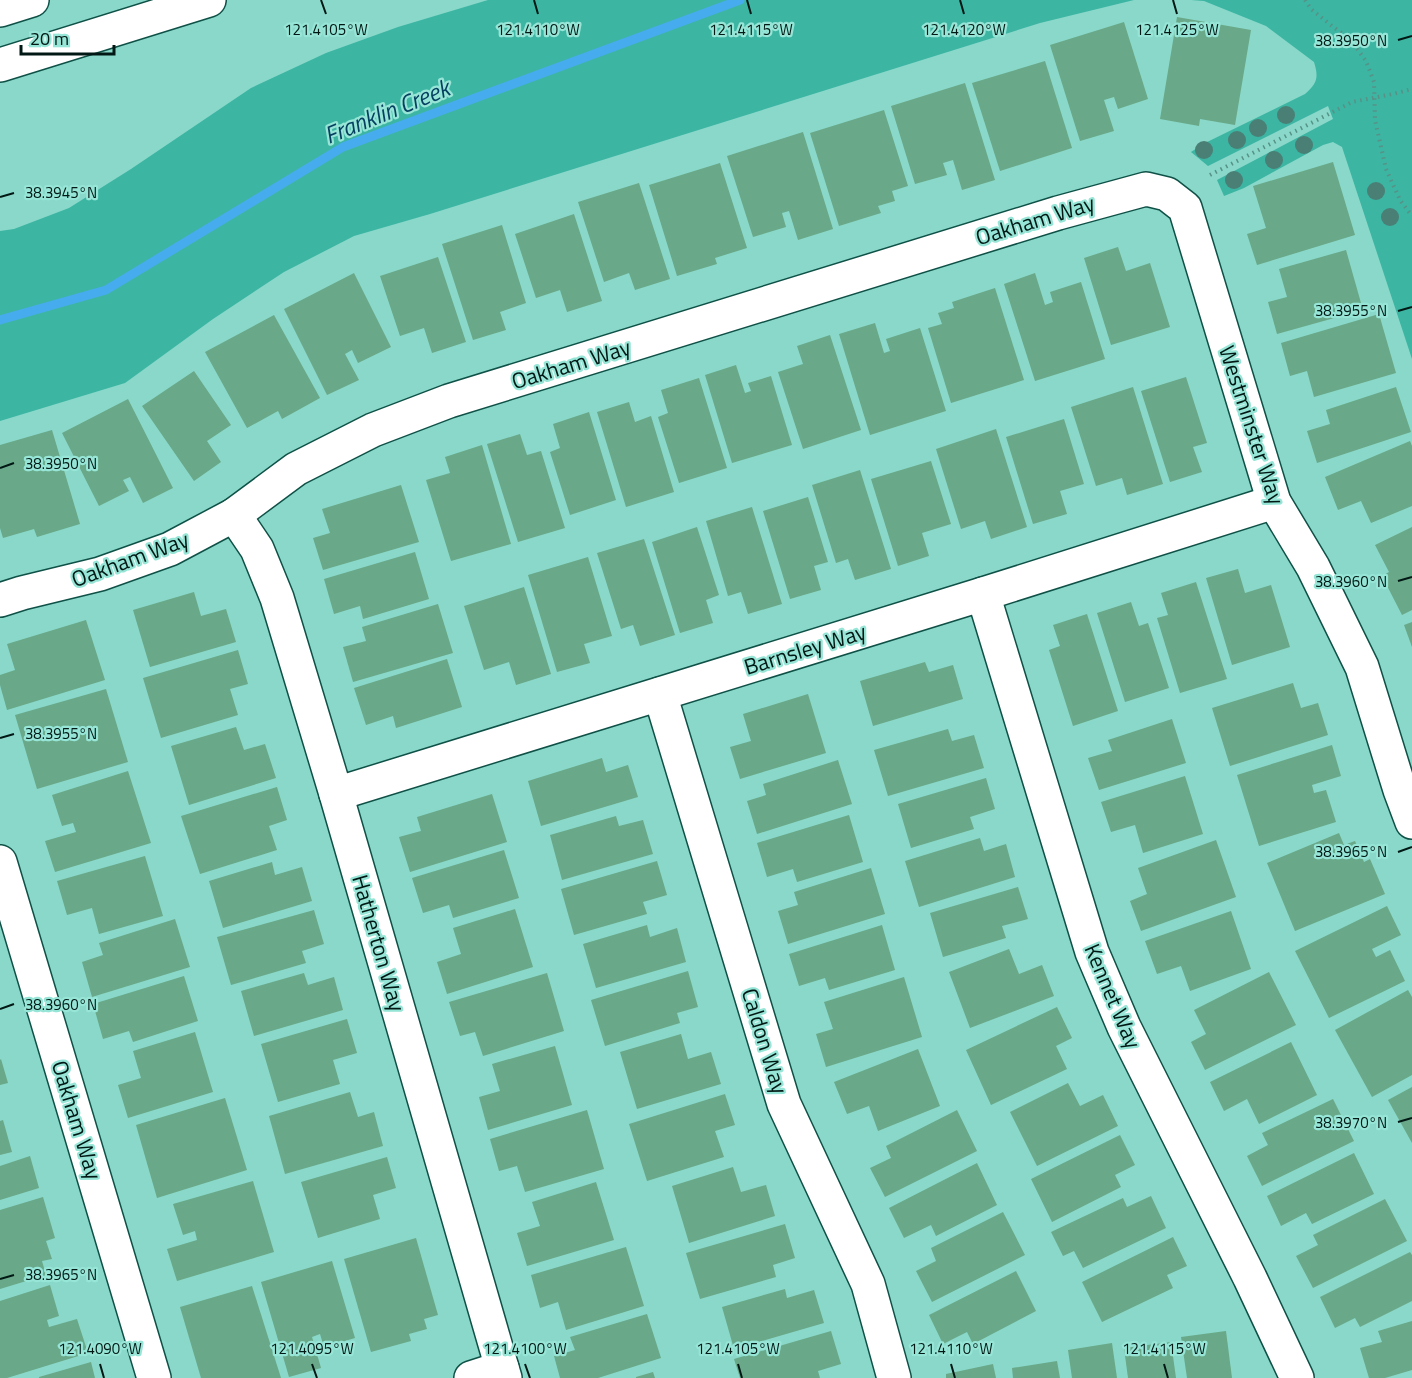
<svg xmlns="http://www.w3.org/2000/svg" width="1412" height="1378" viewBox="0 0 1412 1378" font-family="'Titillium Web',sans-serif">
  <rect width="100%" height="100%" fill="#89d8c9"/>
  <g fill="#3cb5a3">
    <polygon points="488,0 1134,0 1040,23 430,214 354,236 284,272 213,319 125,383 0,421 0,231 14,229 69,208 131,169 251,88 326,53 398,27"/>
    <path d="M 1191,0 L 1412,0 L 1412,359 L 1342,147 L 1333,142 L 1323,145 L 1244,188 L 1224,196 L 1217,180 L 1333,119 L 1328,106 L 1208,166 L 1191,152 L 1203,144 L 1305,94 C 1317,83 1319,78 1314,62 L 1266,26 L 1204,1 Z"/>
  </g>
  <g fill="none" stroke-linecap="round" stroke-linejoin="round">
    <polyline stroke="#47aced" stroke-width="9" points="0,320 106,290 343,147 740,0"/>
  </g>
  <g fill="#69a888">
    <polygon points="1177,17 1251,30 1235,125 1200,119 1199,126 1160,119"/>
    <polygon points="1124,22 1148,99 1118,109 1114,97 1104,100 1114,131 1080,141 1050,45"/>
    <polygon points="1045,61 1072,148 1000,171 972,83"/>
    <polygon points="965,83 995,180 962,190 953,160 943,163 947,175 915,184 891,106"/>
    <polygon points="884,110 908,186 892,191 895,201 878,206 881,213 839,226 810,133"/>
    <polygon points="803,132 833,229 798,240 789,211 782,213 786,227 753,237 727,156"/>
    <polygon points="1333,162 1355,235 1257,265 1247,234 1266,228 1253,186"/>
    <polygon points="720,163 747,248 715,258 717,264 677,276 649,185"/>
    <polygon points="639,183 670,279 635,290 629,273 604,282 578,202"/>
    <polygon points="574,214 602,301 567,312 560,290 536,298 515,234"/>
    <polygon points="502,225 526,303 500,312 506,330 473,340 442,244"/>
    <polygon points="1118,247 1126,271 1150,263 1170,327 1111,345 1084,258"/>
    <polygon points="1346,250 1363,310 1277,334 1268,302 1287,297 1279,269"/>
    <polygon points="438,257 466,342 432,353 424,328 400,336 380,276"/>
    <polygon points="354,273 391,347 358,363 352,350 345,354 359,380 327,395 284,309"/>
    <polygon points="1035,273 1045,305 1053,302 1050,292 1081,282 1105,359 1035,381 1004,284"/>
    <polygon points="995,288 1024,380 951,403 928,328 942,324 938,313 954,308 952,302"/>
    <polygon points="1379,314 1396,373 1314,397 1307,371 1290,376 1281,343"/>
    <polygon points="274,315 320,398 282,419 278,411 247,428 205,352"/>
    <polygon points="875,323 884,353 890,351 886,339 920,328 946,411 870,435 839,334"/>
    <polygon points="830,335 861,430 803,449 778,372 803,364 797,346"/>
    <polygon points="736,365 745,393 751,391 748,383 771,376 792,445 732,463 705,375"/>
    <polygon points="194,371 231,425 207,441 221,462 194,481 142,406"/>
    <polygon points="1186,377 1207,443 1193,447 1202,472 1170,482 1141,391"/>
    <polygon points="699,378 727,468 679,483 658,417 668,413 661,390"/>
    <polygon points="1133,387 1163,484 1127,495 1122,478 1096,486 1071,407"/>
    <polygon points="1396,387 1411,432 1317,463 1307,431 1330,424 1326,410"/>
    <polygon points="128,399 173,488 143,503 130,477 123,480 129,491 99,506 62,433"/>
    <polygon points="629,402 635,422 651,416 674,492 626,507 597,412"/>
    <polygon points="589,412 616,500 570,515 550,452 560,448 553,424"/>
    <polygon points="1064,419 1084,484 1060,491 1067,514 1033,524 1006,437"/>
    <polygon points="996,429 1027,527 991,539 985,521 961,529 936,449"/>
    <polygon points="52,430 80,524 37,537 34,529 3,538 0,528 0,445"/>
    <polygon points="520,434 527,455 541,451 565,528 518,542 487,444"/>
    <polygon points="1410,441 1412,446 1412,506 1371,523 1361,501 1338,510 1325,477"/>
    <polygon points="482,445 511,544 451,561 426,480 450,473 445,457"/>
    <polygon points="931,461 951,524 922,533 929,556 898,566 871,479"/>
    <polygon points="860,470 891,569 855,580 848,559 836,563 812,485"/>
    <polygon points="401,485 419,542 323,570 313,538 330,533 322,509"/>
    <polygon points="808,497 828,562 814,566 821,590 790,599 763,511"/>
    <polygon points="752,507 782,604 748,614 741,592 728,596 706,521"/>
    <polygon points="697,527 719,595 706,600 713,623 680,633 652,542"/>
    <polygon points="1412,527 1412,610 1402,615 1382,576 1389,572 1375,545"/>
    <polygon points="644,539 675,635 640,646 633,625 621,629 597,553"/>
    <polygon points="415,552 429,599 363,619 360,606 334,614 324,579"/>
    <polygon points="588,557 612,636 584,644 590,663 557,672 528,575"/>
    <polygon points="1238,569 1245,593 1271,585 1290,647 1232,665 1206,578"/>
    <polygon points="1196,582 1227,679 1180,693 1157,618 1168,615 1161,593"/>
    <polygon points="524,587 551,674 516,685 509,662 484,670 464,606"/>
    <polygon points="194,592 201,616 226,609 236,642 150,667 133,610"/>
    <polygon points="1131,602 1139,626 1148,623 1169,688 1125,702 1097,613"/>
    <polygon points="438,604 453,653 353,682 343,647 366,641 362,627"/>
    <polygon points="1087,614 1118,711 1073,726 1049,650 1060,646 1053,625"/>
    <polygon points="86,620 105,680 7,710 0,685 0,675 15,670 7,644"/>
    <polygon points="1412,622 1412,647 1404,625"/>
    <polygon points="238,650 248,684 230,689 238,715 161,738 143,678"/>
    <polygon points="447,659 462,707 396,728 393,716 366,725 354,688"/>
    <polygon points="925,662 929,672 953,665 963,699 873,726 860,681"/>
    <polygon points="1293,683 1301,708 1318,703 1328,735 1230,766 1212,708"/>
    <polygon points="106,689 128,762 37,789 15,715"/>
    <polygon points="808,694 826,753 740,779 730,747 751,741 743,714"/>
    <polygon points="1172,719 1186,763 1099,790 1088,758 1112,751 1108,740"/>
    <polygon points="236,727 244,750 265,744 276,778 189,805 171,746"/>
    <polygon points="948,729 952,741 974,735 984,768 888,796 874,750"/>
    <polygon points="1332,745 1341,776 1312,785 1314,793 1326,790 1336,822 1259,846 1237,775"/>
    <polygon points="602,758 606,772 628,765 638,797 541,826 528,781"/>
    <polygon points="838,760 852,804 757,834 747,801 766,795 763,784"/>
    <polygon points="128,771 151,843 55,872 45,841 76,832 73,823 62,826 52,795"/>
    <polygon points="1185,776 1203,834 1143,853 1135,825 1111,832 1101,802"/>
    <polygon points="986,778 995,809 970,817 974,829 911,848 898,804"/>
    <polygon points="277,787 287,820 269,826 277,850 200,874 181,816"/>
    <polygon points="492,794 507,842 410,872 399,837 421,831 417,817"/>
    <polygon points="849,815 863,862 797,882 793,869 767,877 757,843"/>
    <polygon points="616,816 619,826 643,820 653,854 562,880 550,835"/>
    <polygon points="1339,833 1344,845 1355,841 1364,862 1370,859 1385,894 1295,931 1267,863"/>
    <polygon points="980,838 984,851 1006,844 1015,877 919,907 905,861"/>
    <polygon points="1216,840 1236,897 1141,931 1130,901 1147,894 1138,868"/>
    <polygon points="504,850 519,898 453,918 449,905 423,913 412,878"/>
    <polygon points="145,856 163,916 99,934 92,908 67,915 57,881"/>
    <polygon points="657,861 667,895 643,902 647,914 574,935 561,889"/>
    <polygon points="272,862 275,875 302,867 312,901 223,928 209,881"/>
    <polygon points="871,868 885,914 788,944 778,911 798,905 794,892"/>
    <polygon points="1018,887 1028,919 1002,926 1006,938 943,957 930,913"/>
    <polygon points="1387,906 1401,935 1372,949 1376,957 1390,950 1405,981 1329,1018 1295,951"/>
    <polygon points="515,909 533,967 447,994 437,962 461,954 453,928"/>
    <polygon points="314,910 324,944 302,951 306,963 231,985 217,937"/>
    <polygon points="1231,911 1251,969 1190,991 1181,966 1157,974 1145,941"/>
    <polygon points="175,919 190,967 92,997 82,962 103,955 99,943"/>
    <polygon points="647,925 650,937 677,928 686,962 596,988 583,944"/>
    <polygon points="882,925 895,970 829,990 825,978 799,986 789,954"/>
    <polygon points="1009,949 1019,974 1042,965 1054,996 970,1028 949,972"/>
    <polygon points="688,971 698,1007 677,1013 680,1023 605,1046 591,1000"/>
    <polygon points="1269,972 1296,1025 1205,1070 1191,1042 1206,1034 1194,1010"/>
    <polygon points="304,973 308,985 334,977 343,1010 254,1036 241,991"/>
    <polygon points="547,973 564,1031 483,1056 475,1032 460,1036 449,1002"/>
    <polygon points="184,976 198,1021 133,1042 129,1031 103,1039 93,1004"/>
    <polygon points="904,977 922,1037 826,1067 816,1034 833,1029 824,1002"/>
    <polygon points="1408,990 1412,997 1412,1075 1372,1097 1335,1030"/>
    <polygon points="1057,1007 1072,1038 1056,1046 1067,1069 991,1105 966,1050"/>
    <polygon points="347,1019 357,1053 333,1060 340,1084 278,1102 261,1044"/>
    <polygon points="195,1032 213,1092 128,1118 118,1085 141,1078 133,1051"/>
    <polygon points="681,1034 688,1059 711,1052 721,1084 637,1109 620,1052"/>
    <polygon points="1291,1042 1317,1095 1259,1124 1247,1099 1224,1111 1210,1082"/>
    <polygon points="555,1046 572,1105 488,1130 479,1097 500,1091 492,1064"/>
    <polygon points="918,1049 940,1106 878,1131 869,1106 847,1114 834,1082"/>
    <polygon points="1,1059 8,1083 0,1085 0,1060"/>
    <polygon points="1068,1083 1080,1106 1103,1095 1118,1126 1037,1166 1010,1112"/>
    <polygon points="1412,1087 1412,1143 1388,1100"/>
    <polygon points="350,1092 358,1117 374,1112 383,1146 285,1174 269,1116"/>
    <polygon points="725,1094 735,1125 715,1131 724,1157 647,1181 629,1124"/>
    <polygon points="225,1098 247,1170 157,1198 136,1125"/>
    <polygon points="1333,1099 1354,1141 1262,1186 1247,1156 1268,1145 1262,1133"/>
    <polygon points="587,1110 604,1169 525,1192 517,1166 499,1171 490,1139"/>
    <polygon points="957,1110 977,1151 885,1197 870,1168 891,1158 886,1146"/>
    <polygon points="3,1120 12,1152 0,1155 0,1121"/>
    <polygon points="1120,1135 1135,1165 1115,1175 1121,1187 1052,1222 1031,1179"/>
    <polygon points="1354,1153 1374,1194 1312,1224 1306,1213 1281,1226 1267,1196"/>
    <polygon points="30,1156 39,1188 0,1200 0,1166"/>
    <polygon points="387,1157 396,1188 373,1195 380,1219 318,1238 301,1182"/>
    <polygon points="977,1163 997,1205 936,1236 931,1225 904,1238 889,1208"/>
    <polygon points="733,1167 741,1192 766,1185 775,1216 689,1243 672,1186"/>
    <polygon points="253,1181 274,1252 177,1281 167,1249 197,1240 195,1231 183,1235 173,1204"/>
    <polygon points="596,1182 614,1240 527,1266 517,1233 540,1226 532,1202"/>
    <polygon points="1151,1196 1166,1228 1083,1268 1074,1251 1063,1256 1051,1232 1123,1198 1127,1207"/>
    <polygon points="43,1197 55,1238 46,1241 52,1259 42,1261 46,1275 0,1289 0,1210"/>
    <polygon points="1385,1199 1407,1241 1313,1288 1296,1256 1318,1245 1313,1235"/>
    <polygon points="1003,1212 1025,1255 932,1302 916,1271 936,1261 931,1248"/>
    <polygon points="785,1224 795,1258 773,1265 776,1277 700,1299 686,1253"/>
    <polygon points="1173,1237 1187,1266 1167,1275 1173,1288 1102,1322 1082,1282"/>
    <polygon points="416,1238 438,1315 424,1319 427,1329 409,1334 411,1341 371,1352 344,1259"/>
    <polygon points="626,1247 644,1306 566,1330 558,1302 540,1308 531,1275"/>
    <polygon points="1410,1252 1412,1255 1412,1301 1360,1327 1355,1318 1335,1328 1320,1297"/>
    <polygon points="332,1261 355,1338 324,1347 320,1334 312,1337 321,1368 289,1377 261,1282"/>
    <polygon points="1016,1271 1036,1311 973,1344 967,1332 943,1344 929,1315"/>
    <polygon points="50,1285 59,1316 47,1320 49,1327 77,1319 88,1353 7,1378 0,1378 0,1301"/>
    <polygon points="252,1286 281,1378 201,1378 180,1307"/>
    <polygon points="785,1289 787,1298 814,1290 824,1323 734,1349 722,1307"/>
    <polygon points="647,1314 661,1358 598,1378 560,1378 554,1356 575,1350 570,1337"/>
    <polygon points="1412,1321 1412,1370 1385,1378 1369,1378 1360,1348 1382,1342 1378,1331"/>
    <polygon points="831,1331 841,1364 818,1371 820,1378 740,1378 734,1359"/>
    <polygon points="1226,1331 1232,1378 1187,1378 1181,1337"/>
    <polygon points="1171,1342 1176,1378 1128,1378 1124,1348"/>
    <polygon points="1112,1343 1117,1378 1072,1378 1068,1350"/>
    <polygon points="1057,1361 1060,1378 1013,1378 1012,1368"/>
    <polygon points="91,1362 95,1378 39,1378 39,1377"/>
    <polygon points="993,1364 996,1378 946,1378 946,1374"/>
    <polygon points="653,1372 655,1378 636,1378 636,1377"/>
  </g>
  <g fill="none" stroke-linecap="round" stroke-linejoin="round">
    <g stroke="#0f5147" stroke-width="36">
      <g id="minor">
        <polyline points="234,515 257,549 277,598 336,794 502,1368"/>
        <polyline points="983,594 1092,952 1124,1027 1250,1278 1297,1378"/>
        <polyline points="0,600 22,593 100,574 170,549 234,515 296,469 373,430 449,401 1058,213 1146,189 1167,194 1185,208 1274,502 1313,567 1362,667 1400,790 1412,822"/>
        <polyline points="660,694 784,1104 868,1284 894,1378"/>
        <polyline points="336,794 983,594 1274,502"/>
        <polyline points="0,862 154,1378"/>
      </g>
    </g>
    <g stroke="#0f5147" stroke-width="36">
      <polyline id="tertiary" points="471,1378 502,1368 505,1378"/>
    </g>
    <g stroke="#0f5147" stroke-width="36">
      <g id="secondary">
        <polyline points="0,10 32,0"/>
        <polyline points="0,65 209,0"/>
      </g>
    </g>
    <g stroke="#579287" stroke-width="4" stroke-dasharray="1.5 4.5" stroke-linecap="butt">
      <polyline points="1305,0 1311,9 1332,26 1350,39 1366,61 1374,82 1375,120 1386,169 1400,200 1412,216"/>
      <polyline points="1210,175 1352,102 1393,94 1412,89"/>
    </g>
    <use href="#minor" stroke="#fff" stroke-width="33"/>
    <use href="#tertiary" stroke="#fff" stroke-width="33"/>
    <use href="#secondary" stroke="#fff" stroke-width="33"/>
  </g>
  <g fill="#4a7f75">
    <circle cx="1286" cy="115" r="9"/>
    <circle cx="1258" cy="128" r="9"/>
    <circle cx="1237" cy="140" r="9"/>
    <circle cx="1304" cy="145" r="9"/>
    <circle cx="1204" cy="150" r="9"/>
    <circle cx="1274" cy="160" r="9"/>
    <circle cx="1234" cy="180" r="9"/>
    <circle cx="1376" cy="191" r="9"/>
    <circle cx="1390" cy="217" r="9"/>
  </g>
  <path fill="none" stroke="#011814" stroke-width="2" d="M 321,0 L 326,14M 534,0 L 538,14M 747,0 L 751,14M 960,0 L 964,14M 1173,0 L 1177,14M 1398,40 L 1412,36M 0,197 L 14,193M 1398,311 L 1412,307M 0,468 L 14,463M 1398,581 L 1412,577M 0,738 L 14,734M 1398,852 L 1412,847M 0,1009 L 14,1004M 1398,1122 L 1412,1118M 0,1279 L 14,1275M 100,1364 L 104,1378M 312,1364 L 317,1378M 525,1364 L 530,1378M 738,1364 L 742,1378M 951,1364 L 955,1378M 1164,1364 L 1168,1378"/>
  <g text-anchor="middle" stroke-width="4.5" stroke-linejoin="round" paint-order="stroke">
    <g font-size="22" fill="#011814" stroke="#96e5d6">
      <text transform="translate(1035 220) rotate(-17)" y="8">Oakham Way</text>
      <text transform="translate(571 364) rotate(-17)" y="8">Oakham Way</text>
      <text transform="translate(1252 425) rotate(72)" y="8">Westminster Way</text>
      <text transform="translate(130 559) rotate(-20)" y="8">Oakham Way</text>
      <text transform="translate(805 649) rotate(-17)" y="8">Barnsley Way</text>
      <text transform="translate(379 943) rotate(74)" y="8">Hatherton Way</text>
      <text transform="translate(1113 996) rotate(67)" y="8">Kennet Way</text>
      <text transform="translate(765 1041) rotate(73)" y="8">Caldon Way</text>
      <text transform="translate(77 1120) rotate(73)" y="8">Oakham Way</text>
    </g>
    <g font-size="24" font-style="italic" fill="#064061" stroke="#96e5d6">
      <text transform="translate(387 112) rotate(-22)" y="8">Franklin Creek</text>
    </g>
  </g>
  <g font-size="15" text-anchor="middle" fill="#011814" stroke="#96e5d6" stroke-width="4.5" stroke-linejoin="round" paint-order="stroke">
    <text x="326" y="35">121.4105°W</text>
    <text x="538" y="35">121.4110°W</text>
    <text x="751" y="35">121.4115°W</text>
    <text x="964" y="35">121.4120°W</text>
    <text x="1177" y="35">121.4125°W</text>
    <text x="1351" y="46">38.3950°N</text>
    <text x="61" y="198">38.3945°N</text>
    <text x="1351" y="316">38.3955°N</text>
    <text x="61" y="469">38.3950°N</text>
    <text x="1351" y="587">38.3960°N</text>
    <text x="61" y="739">38.3955°N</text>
    <text x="1351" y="857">38.3965°N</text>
    <text x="61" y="1010">38.3960°N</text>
    <text x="1351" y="1128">38.3970°N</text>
    <text x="61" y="1280">38.3965°N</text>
    <text x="100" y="1354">121.4090°W</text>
    <text x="312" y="1354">121.4095°W</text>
    <text x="525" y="1354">121.4100°W</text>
    <text x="738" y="1354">121.4105°W</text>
    <text x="951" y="1354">121.4110°W</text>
    <text x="1164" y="1354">121.4115°W</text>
  </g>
  <path d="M21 45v9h93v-9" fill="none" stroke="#011814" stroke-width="3"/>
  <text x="30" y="45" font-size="18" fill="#011814" stroke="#96e5d6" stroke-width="4.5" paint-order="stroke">20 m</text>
</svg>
